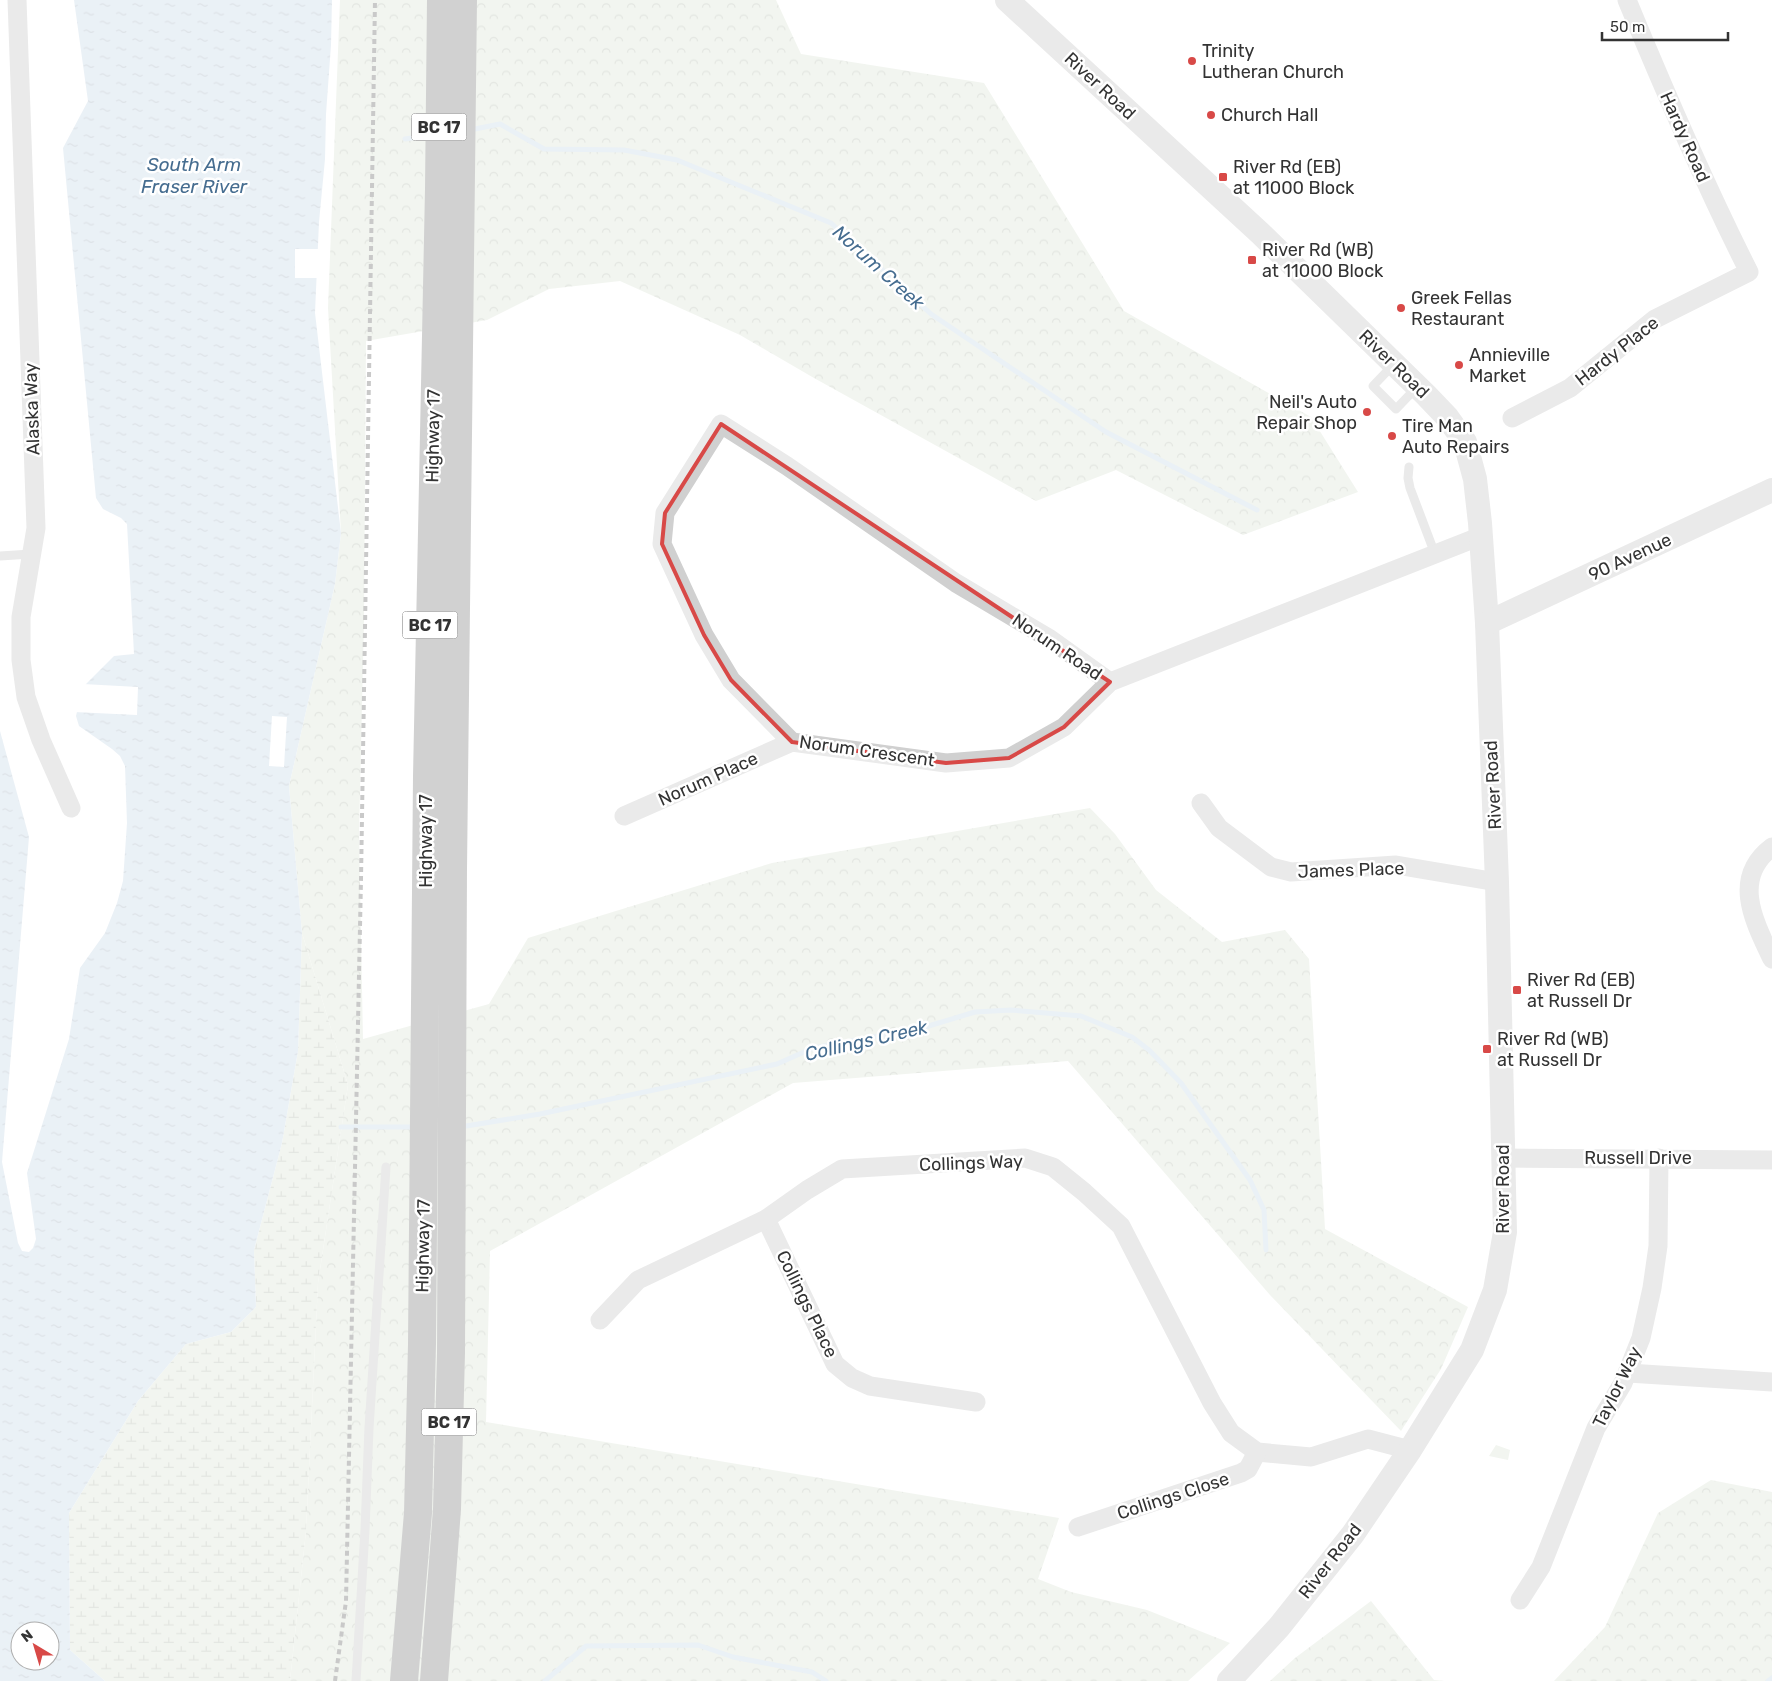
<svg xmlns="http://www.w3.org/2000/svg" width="1772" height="1681" viewBox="0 0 1772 1681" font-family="Rubik,sans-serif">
  <defs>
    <pattern id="forest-crowns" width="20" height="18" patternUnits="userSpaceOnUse" patternTransform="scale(1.25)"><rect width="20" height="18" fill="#e2e9dd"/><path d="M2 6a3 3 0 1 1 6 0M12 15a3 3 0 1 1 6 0" fill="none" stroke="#c2c8be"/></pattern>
    <pattern id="wetland-marsh" width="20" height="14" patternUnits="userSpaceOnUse" patternTransform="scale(1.25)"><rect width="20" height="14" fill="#e2e9dd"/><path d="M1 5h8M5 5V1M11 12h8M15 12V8" fill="none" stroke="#c2c8be"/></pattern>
    <pattern id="water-ripples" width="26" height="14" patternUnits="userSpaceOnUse" patternTransform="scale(1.25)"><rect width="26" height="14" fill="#d1dfeb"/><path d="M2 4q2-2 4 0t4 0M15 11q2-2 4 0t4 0" fill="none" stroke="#b4c0ca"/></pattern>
  </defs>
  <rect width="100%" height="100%" fill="#fff"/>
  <g fill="url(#forest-crowns)">
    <polygon points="340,0 776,0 801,54 984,83 1124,311 1311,417 1358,492 1243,535 1116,470 1036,501 814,378 740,335 620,281 549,289 487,320 366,341 364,620 359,834 363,1039 489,1004 528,938 772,863 1090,808 1115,834 1156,890 1222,942 1285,930 1309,959 1325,1229 1468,1307 1441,1369 1401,1431 1270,1295 1068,1061 793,1083 490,1251 486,1422 1059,1518 1038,1579 1071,1592 1147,1610 1230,1643 1188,1681 290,1681 306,1531 318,1283 348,1085 302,933 289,786 335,584 341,533 328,308"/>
    <polygon points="1711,1480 1772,1492 1772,1681 1554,1681 1605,1627 1658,1513"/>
    <polygon points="1371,1601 1434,1680 1444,1681 1270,1681 1295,1658"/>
  </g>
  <polygon fill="url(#wetland-marsh)" points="302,933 348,1085 318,1283 306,1531 290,1681 105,1681 70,1650 69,1513 138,1401 186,1344 231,1332 256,1307 254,1250 282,1143 298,1051"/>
  <polygon fill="#e2e9dd" points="1496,1445 1510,1450 1508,1460 1489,1456"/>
  <path fill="url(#water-ripples)" fill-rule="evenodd" d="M 74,0 L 332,0 L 331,45 L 326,114 L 325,159 L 319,222 L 315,313 L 341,533 L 335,584 L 289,786 L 302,933 L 298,1051 L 282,1143 L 254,1250 L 256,1307 L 231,1332 L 186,1344 L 138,1401 L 69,1513 L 70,1650 L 105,1681 L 0,1681 L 0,731 L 29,837 L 2,1162 L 18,1243 L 22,1251 L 29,1252 L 33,1248 L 36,1239 L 27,1173 L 69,1039 L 80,968 L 105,933 L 117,903 L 123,881 L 127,823 L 125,766 L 120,756 L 112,749 L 79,726 L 76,716 L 83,687 L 114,656 L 134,654 L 127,524 L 121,518 L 103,509 L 96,498 L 63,148 L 88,101 ZM 20,1631 L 50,1631 L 50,1661 L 20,1661 Z"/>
  <g fill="#fff">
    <polygon points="295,249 320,249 319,278 295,278"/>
    <polygon points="83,684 138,687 137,715 74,712 81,687"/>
    <polygon points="272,716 287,717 284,767 269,766"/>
  </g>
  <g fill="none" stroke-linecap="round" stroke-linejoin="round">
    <g stroke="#d1dfeb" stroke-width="5">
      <polyline points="470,130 500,124 544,149 624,150 677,160 831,223 931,314 1106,432 1257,510"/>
      <polyline points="405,139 432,135"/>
      <polyline points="341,1127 417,1127"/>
      <polyline points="460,1127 540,1114 777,1064 813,1048 922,1028 975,1012 1011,1010 1081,1016 1132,1037 1149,1050 1181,1083 1250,1180 1264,1210 1266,1250"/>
      <polyline points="545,1681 586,1646 698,1645 733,1657 812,1672 826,1681"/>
      <polyline points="1768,1681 1772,1678"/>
    </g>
    <g stroke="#d0d0d0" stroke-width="9">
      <polyline points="1394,364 1373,386 1396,409 1417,387"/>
      <polyline points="1409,467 1408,478 1410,488 1435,554"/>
      <polyline points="0,556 31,554"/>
      <polyline points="356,1681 365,1530 369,1428 386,1167"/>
    </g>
    <g stroke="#d0d0d0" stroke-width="19">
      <polyline points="17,0 36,528 21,617 21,660 26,697 41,740 71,808"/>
      <path d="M 1512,418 L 1570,388 L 1655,319 L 1749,272 C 1704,183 1665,92 1627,0"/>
      <polyline points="1110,682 1050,639 956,583 787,466 721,424 665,513 662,544 704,635 731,680 792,742 946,763 1009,758 1064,727 1110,682 1481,536"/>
      <polyline points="1201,803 1219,828 1271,867 1291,872 1396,865 1497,882"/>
      <polyline points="624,816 792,742"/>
      <path d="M 1772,847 C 1731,878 1754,921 1772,959"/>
      <polyline points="1504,1158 1772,1160"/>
      <polyline points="766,1219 835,1364 852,1378 870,1386 976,1402"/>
      <polyline points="600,1320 638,1280 766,1219 807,1190 842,1169 1025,1158 1053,1167 1084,1192 1121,1226 1212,1403 1231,1433 1257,1452 1311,1457 1368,1439 1410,1450"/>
      <polyline points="1628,1373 1772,1382"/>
      <polyline points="1078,1527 1241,1473 1248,1469 1257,1452"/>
      <polyline points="1520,1600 1541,1567 1596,1428 1623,1383 1641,1338 1652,1288 1658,1246 1659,1158"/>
    </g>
    <g stroke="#d0d0d0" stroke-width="24">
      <polyline points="1007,0 1260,233 1426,395 1447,417 1465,442 1475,479 1480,523 1487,623 1497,882 1505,1232 1495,1290 1472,1350 1410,1450 1353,1534 1279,1627 1229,1681"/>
      <polyline points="1487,623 1772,490"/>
    </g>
    <g stroke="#9a9a9a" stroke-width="28">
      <polyline points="404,1681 418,1513 422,1344 427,776 439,189 441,0"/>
      <polyline points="434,1681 447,1509 451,1353 453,869 463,0"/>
    </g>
    <polyline stroke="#888" stroke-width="4" stroke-dasharray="5 4" stroke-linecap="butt" points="335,1681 346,1601 361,879 375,0"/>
  </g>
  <path d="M0 0H1772V1681H0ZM 721,424 L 1110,682 L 1064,727 L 1009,758 L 946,763 L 792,742 L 731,680 L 704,635 L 662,544 L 665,513 Z" fill="#fff" fill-opacity=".55" fill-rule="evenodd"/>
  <path fill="none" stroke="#d84947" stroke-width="4" stroke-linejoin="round" d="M 721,424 L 1110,682 L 1064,727 L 1009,758 L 946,763 L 792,742 L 731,680 L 704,635 L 662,544 L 665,513 Z"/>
  <g fill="#d84947" stroke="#fff" stroke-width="2">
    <circle cx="1192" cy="61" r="5"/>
    <circle cx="1211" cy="115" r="5"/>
    <rect x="1218" y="172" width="10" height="10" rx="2.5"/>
    <rect x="1247" y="255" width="10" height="10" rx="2.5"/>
    <circle cx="1401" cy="308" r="5"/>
    <circle cx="1459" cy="365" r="5"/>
    <circle cx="1367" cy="412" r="5"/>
    <circle cx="1392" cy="436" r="5"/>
    <rect x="1512" y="985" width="10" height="10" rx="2.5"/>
    <rect x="1482" y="1044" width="10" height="10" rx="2.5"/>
  </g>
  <g text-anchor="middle" stroke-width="5" stroke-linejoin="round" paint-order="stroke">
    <g fill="#fff" stroke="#707070" stroke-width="1">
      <rect x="411.5" y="113.5" width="55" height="27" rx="4"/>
      <rect x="402.5" y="611.5" width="55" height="27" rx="4"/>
      <rect x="421.5" y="1408.5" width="55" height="27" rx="4"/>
    </g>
    <g font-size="16" font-weight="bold" fill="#333">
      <text x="439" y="133">BC 17</text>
      <text x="430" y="631">BC 17</text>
      <text x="449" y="1428">BC 17</text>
    </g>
    <g font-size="18" fill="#333" stroke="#fff" text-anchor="start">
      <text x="1202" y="57">Trinity<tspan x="1202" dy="21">Lutheran Church</tspan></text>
      <text x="1221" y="121">Church Hall</text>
      <text x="1233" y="173">River Rd (EB)<tspan x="1233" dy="21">at 11000 Block</tspan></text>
      <text x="1262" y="256">River Rd (WB)<tspan x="1262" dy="21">at 11000 Block</tspan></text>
      <text x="1411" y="304">Greek Fellas<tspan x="1411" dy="21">Restaurant</tspan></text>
      <text x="1469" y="361">Annieville<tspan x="1469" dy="21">Market</tspan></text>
      <text x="1357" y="408" text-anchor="end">Neil's Auto<tspan x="1357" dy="21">Repair Shop</tspan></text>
      <text x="1402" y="432">Tire Man<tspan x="1402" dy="21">Auto Repairs</tspan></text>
      <text x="1527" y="986">River Rd (EB)<tspan x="1527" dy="21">at Russell Dr</tspan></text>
      <text x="1497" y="1045">River Rd (WB)<tspan x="1497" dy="21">at Russell Dr</tspan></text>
    </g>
    <g font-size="18" fill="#333" stroke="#fff">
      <text transform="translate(1100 86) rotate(43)" y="6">River Road</text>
      <text transform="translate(1685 137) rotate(66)" y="6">Hardy Road</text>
      <text transform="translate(1617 351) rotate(-38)" y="6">Hardy Place</text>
      <text transform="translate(1394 364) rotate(44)" y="6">River Road</text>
      <text transform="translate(32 409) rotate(-92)" y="6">Alaska Way</text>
      <text transform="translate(433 436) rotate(-89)" y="6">Highway 17</text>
      <text transform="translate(1630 557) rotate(-25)" y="6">90 Avenue</text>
      <text transform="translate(1057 647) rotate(34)" y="6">Norum Road</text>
      <text transform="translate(867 751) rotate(8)" y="6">Norum Crescent</text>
      <text transform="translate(708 779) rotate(-24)" y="6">Norum Place</text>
      <text transform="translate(1493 785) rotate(-93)" y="6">River Road</text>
      <text transform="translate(426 841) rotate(-90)" y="6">Highway 17</text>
      <text transform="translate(1351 870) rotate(-2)" y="6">James Place</text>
      <text x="1638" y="1164">Russell Drive</text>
      <text transform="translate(971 1163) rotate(-2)" y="6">Collings Way</text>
      <text transform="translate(1503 1189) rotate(-90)" y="6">River Road</text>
      <text transform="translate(423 1246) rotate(-89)" y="6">Highway 17</text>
      <text transform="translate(807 1304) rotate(64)" y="6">Collings Place</text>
      <text transform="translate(1617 1387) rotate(-64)" y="6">Taylor Way</text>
      <text transform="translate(1173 1496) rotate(-18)" y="6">Collings Close</text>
      <text transform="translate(1330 1561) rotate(-52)" y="6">River Road</text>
    </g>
    <g font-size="19" font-style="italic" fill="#466d90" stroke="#fff">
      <text x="194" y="171">South Arm<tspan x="194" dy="22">Fraser River</tspan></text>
      <text transform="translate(879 267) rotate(42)" y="7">Norum Creek</text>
      <text transform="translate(866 1040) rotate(-13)" y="7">Collings Creek</text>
    </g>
  </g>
  <g transform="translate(35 1646) rotate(322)"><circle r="24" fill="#ffffff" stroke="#adadad"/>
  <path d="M0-4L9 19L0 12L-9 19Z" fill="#d84947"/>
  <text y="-8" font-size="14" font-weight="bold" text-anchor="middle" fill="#333333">N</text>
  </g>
  <path d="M1602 32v8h126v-8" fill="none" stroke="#333333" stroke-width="2.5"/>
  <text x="1610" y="32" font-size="15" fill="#333333" stroke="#ffffff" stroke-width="4" paint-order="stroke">50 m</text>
</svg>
